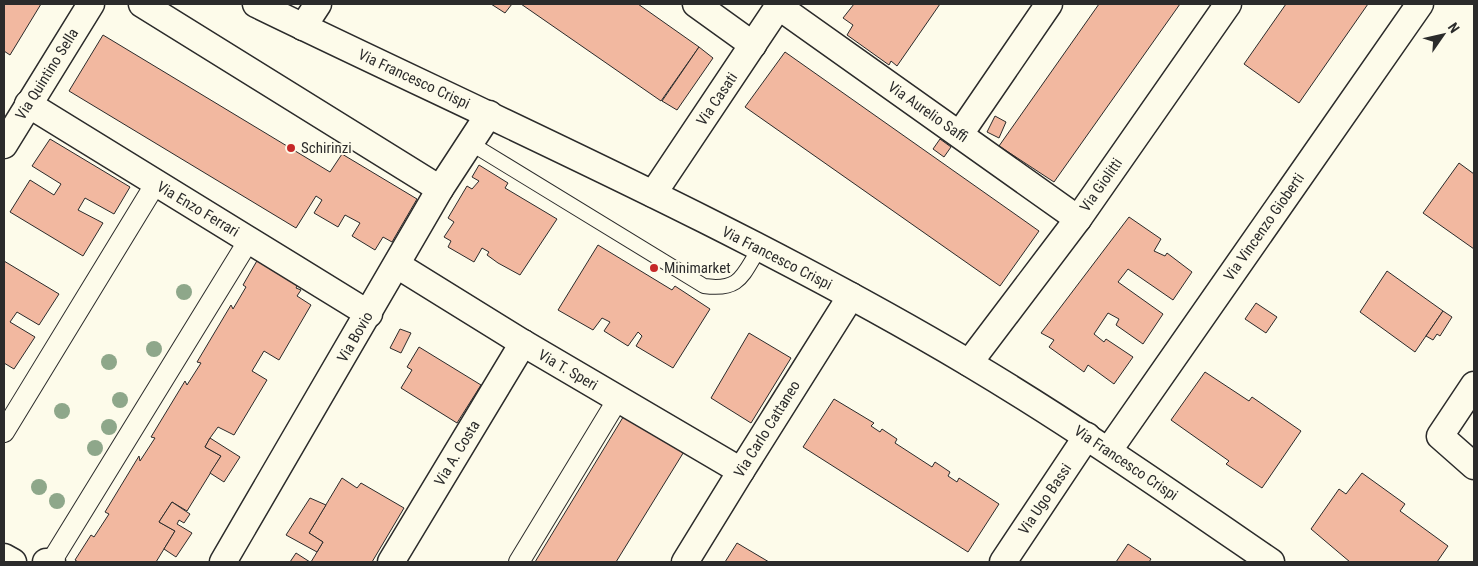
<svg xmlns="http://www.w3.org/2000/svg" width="1478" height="566" viewBox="0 0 1478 566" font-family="'Roboto Condensed',sans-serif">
  <rect width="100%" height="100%" fill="#fdfbea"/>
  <g fill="#f2b8a0" stroke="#2b2b2b">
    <polygon points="4,4 41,4 10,55 4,51"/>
    <polygon points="491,4 512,4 505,13"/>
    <polygon points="521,4 638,4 699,47 661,101"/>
    <polygon points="854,4 940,4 897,66 891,61 889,65 847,35 853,25 843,18"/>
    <polygon points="1099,4 1180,4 1054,182 999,146"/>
    <polygon points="1286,4 1368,4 1299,103 1244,64"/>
    <polygon points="103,35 330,172 342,154 417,199 392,242 383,237 375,250 352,236 360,223 345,215 338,227 314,213 322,200 316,196 296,228 69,91"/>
    <polygon points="699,47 713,58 677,110 662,101"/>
    <polygon points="785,52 1039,231 1000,286 745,107"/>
    <polygon points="995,116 1006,122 999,138 987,132"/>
    <polygon points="50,139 130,187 114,214 85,198 78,210 103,223 83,256 10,212 30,180 54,195 61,184 32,166"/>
    <polygon points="940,139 951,147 944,157 933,149"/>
    <polygon points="1459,163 1474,174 1474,249 1423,213"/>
    <polygon points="479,165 508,183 505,188 557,219 520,275 498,263 487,255 489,252 482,248 474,262 448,247 451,241 444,237 454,222 448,218 467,186 472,189 479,181 472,177"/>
    <polygon points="1129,217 1161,239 1154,251 1165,256 1167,253 1192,272 1173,300 1128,269 1118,282 1163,314 1143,344 1116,325 1119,319 1108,313 1094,334 1104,342 1106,339 1133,357 1114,384 1088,365 1084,372 1049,347 1054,340 1041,333"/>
    <polygon points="598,245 672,290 675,286 710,309 673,368 636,346 642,336 638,332 628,346 604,331 610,322 602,318 593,330 558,310"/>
    <polygon points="258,259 299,282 296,288 301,290 297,296 311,305 279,360 264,351 252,371 267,380 234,435 218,427 210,438 205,447 221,456 187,511 172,502 159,522 175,531 156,562 78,562 75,560 91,535 94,537 109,514 105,512 139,456 140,461 155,438 151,437 185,381 187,385 201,363 197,362 231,305 233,309 246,287 243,285"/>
    <polygon points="4,261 59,294 39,325 17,312 10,322 35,337 14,369 4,363"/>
    <polygon points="1387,271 1443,311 1415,352 1360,312"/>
    <polygon points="1256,303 1277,317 1266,333 1245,319"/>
    <polygon points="1443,311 1452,317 1440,336 1437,334 1433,340 1426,336"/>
    <polygon points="400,329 411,333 401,353 390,348"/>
    <polygon points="749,333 791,358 751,423 711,398"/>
    <polygon points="419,347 481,385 457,423 401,388 412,370 407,367"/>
    <polygon points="1205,372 1249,401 1252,397 1301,431 1262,488 1226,464 1229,461 1171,420"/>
    <polygon points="834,399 874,423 871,426 880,432 882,429 897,439 895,443 932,467 935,462 950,472 948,476 957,482 959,478 999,504 968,552 803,447"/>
    <polygon points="625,414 685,450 616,562 535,562"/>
    <polygon points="210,438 240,457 224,482 210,473 221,456 205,447"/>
    <polygon points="1362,473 1405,504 1400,511 1448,546 1437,562 1350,562 1311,529 1339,489 1346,494"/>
    <polygon points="342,478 357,488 361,483 404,508 372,562 311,562 323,542 309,533"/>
    <polygon points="310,498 326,505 309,533 323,542 317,552 286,535"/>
    <polygon points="172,502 190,514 184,523 179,520 177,524 192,533 176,557 164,549 175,531 159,522"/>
    <polygon points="737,543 769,562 725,562"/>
    <polygon points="1128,544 1151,559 1149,562 1116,562"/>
    <polygon points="296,553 310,562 290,562"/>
  </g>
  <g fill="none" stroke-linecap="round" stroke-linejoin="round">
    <g stroke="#2b2b2b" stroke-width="16">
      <path id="service" d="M 470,143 L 704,286 C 740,291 742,276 759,249"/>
    </g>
    <g stroke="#2b2b2b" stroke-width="22">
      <g id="pedestrian">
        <polyline points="4,432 156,183"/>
        <polyline points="51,562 249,240"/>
        <polyline points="519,562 618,399"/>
      </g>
    </g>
    <g stroke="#2b2b2b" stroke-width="29">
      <g id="minor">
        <polyline points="142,4 440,189"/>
        <path d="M 256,4 C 495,120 740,227 969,363 C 1073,425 1172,494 1271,562"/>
        <polyline points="696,4 753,45"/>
        <polyline points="778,6 1078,219"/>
        <polyline points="303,27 318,4"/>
        <polyline points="28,104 369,314"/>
        <polyline points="960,134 1049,4"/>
        <polyline points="4,145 91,4"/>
        <polyline points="653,194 780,4"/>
        <polyline points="397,265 523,343 741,471"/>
        <polyline points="969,363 1078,219 1228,4"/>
        <polyline points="1474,385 1440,436 1474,466"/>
        <polyline points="1109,450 1420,4"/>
        <polyline points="4,557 13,562"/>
        <polyline points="46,562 52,562"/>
        <polyline points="223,562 440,189 489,114"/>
        <polyline points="391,562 523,343"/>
        <polyline points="685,562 741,471 851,296"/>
        <polyline points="1003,562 1087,436"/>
      </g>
    </g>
    <use href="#service" stroke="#fdfbea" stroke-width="14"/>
    <use href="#pedestrian" stroke="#fdfbea" stroke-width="20"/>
    <use href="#minor" stroke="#fdfbea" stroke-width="26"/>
  </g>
  <g fill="#8ea78a">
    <circle cx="184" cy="292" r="8"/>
    <circle cx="154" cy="349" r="8"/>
    <circle cx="109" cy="362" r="8"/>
    <circle cx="120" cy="400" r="8"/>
    <circle cx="62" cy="411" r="8"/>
    <circle cx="109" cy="427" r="8"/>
    <circle cx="95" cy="448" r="8"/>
    <circle cx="39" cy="487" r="8"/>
    <circle cx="57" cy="501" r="8"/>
  </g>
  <g fill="#c62828" stroke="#fdfbea" stroke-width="2">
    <circle cx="291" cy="148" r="5"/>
    <circle cx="654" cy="268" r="5"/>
  </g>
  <g text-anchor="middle" stroke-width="4" stroke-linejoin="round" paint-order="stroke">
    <g font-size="15" fill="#2b2b2b" stroke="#fdfbea">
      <text transform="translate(47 74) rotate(-58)" y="5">Via Quintino Sella</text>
      <text transform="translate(414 79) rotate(25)" y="5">Via Francesco Crispi</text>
      <text transform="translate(717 99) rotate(-56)" y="5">Via Casati</text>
      <text transform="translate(928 112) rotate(35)" y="5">Via Aurelio Saffi</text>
      <text transform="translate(1101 185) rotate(-55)" y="5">Via Giolitti</text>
      <text transform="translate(198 209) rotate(31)" y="5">Via Enzo Ferrari</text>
      <text transform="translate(1264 227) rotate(-55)" y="5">Via Vincenzo Gioberti</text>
      <text transform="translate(777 258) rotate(27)" y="5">Via Francesco Crispi</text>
      <text transform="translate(355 337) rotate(-60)" y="5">Via Bovio</text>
      <text transform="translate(568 370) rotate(30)" y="5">Via T. Speri</text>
      <text transform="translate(767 429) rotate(-58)" y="5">Via Carlo Cattaneo</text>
      <text transform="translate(457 453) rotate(-59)" y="5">Via A. Costa</text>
      <text transform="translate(1126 463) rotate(34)" y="5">Via Francesco Crispi</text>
      <text transform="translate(1045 499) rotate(-56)" y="5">Via Ugo Bassi</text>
    </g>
    <g font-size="15" fill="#2b2b2b" stroke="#fdfbea" text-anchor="start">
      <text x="301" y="153">Schirinzi</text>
      <text x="664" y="273">Minimarket</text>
    </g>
  </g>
  <rect width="1478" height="566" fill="none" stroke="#2b2b2b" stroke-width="10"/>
  <g transform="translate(1443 35) rotate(56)" stroke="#fdfbea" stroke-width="4" paint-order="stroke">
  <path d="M0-4L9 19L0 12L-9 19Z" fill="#2b2b2b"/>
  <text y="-8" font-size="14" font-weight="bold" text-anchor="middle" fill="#2b2b2b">N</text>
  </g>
</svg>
